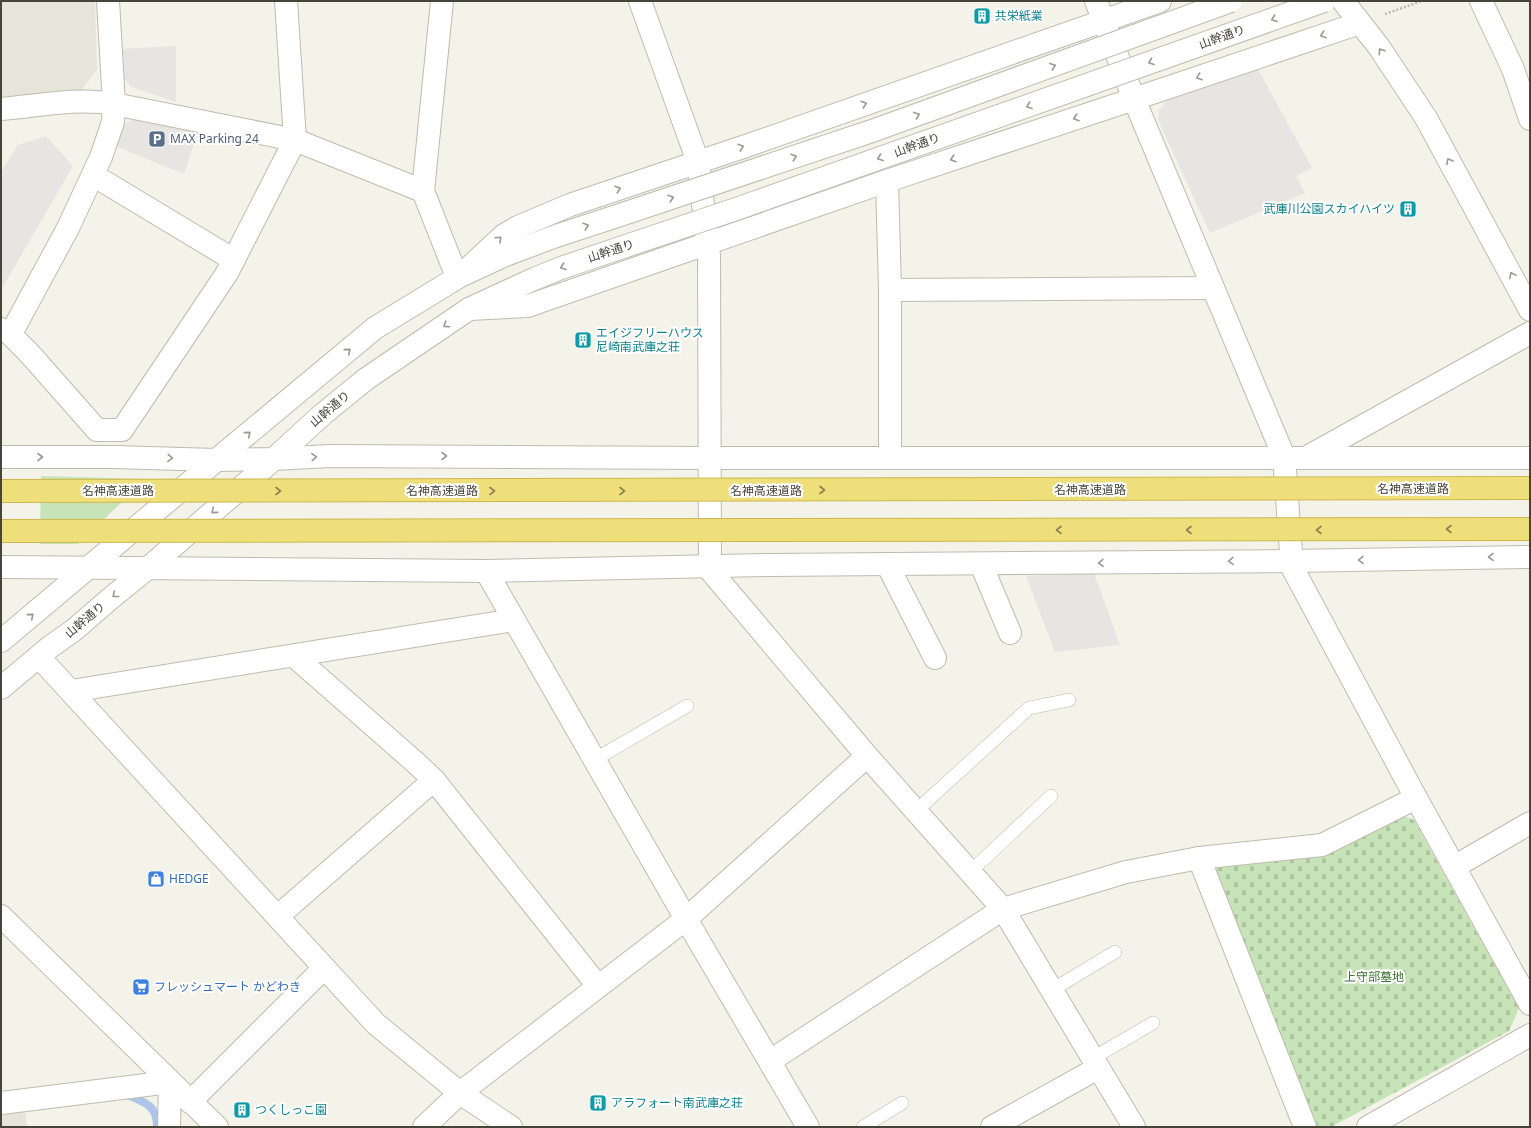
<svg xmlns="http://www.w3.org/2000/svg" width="1531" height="1128" viewBox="0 0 1531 1128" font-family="'Noto Sans','Noto Sans JP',sans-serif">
  <defs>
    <pattern id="cemetery-stones" width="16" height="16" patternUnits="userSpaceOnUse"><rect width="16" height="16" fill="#c7e3b8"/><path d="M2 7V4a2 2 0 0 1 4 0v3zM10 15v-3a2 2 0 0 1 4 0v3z" fill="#acc49f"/></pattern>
  </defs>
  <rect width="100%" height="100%" fill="#f3f3ea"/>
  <g fill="#e7e5d9">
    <polygon points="1,1 95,1 97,70 81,90 1,98"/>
    <polygon points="24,1105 27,1127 1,1127 1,1109"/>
  </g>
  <polygon fill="#c7e3b8" points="41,476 146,479 78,544 40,544"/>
  <polygon fill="url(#cemetery-stones)" points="1399,814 1414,820 1519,1008 1509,1031 1331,1127 1314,1127 1214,872 1219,863"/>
  <g fill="#e6e5e1">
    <polygon points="176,46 176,102 131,87 121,74 120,49"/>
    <polygon points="1258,69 1312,168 1296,176 1305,193 1210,233 1158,120 1159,110 1167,101"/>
    <polygon points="136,118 198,132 184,174 115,146 122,126"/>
    <polygon points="46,136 73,166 1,290 1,172 18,145"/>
    <polygon points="1094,573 1120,645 1055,652 1026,576"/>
  </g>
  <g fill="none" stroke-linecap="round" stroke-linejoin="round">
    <path stroke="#aec5e9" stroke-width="8" d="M 124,1095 C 130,1095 135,1098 139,1100 C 153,1106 157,1113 157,1127"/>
    <g stroke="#bebcae" stroke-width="14">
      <g id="service">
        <polyline points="594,760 687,706"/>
        <polyline points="916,811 1029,708 1069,700"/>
        <polyline points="970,872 1051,796"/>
        <polyline points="1052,990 1115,952"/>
        <polyline points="1093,1058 1153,1023"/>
        <polyline points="863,1127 902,1103"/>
      </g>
    </g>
    <g stroke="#bebcae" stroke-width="24">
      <g id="minor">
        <polyline points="442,1 423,191 457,277"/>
        <polyline points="640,1 698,162 709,256 710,566"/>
        <polyline points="1096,1 1134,99 1284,457 1292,567 1416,798 1530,1004"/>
        <polyline points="1343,1 1379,47 1426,118 1530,310"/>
        <polyline points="1481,1 1513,69 1530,119"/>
        <path d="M 1,109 C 38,106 77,97 114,104 L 295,140 L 423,191"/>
        <polyline points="93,175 234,260"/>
        <polyline points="887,181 890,290 890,457"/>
        <polyline points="890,290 1212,288"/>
        <polyline points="1,329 9,333 29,353 97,430 122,430 227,273 295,140 286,1"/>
        <polyline points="9,333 14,328 68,228 101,157 113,122 114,104 108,1"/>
        <polyline points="1309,456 1530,333"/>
        <polyline points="1,457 114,457 217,460 273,459 330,456 710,458 1530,458"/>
        <polyline points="887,564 935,658"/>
        <polyline points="981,564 1010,633"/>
        <polyline points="1,567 486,571 769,565 1291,561 1530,557"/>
        <polyline points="486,571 686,919 808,1127"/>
        <polyline points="294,656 416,763 434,780 598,986"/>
        <polyline points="39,657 376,1024 460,1093 511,1127"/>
        <polyline points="71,691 514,620"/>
        <polyline points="1199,858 1305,1127"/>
        <polyline points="1454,867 1530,823"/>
        <polyline points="1,916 217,1127"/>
        <polyline points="278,916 434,780"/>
        <polyline points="770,1061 1003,909 1126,872 1199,858 1322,845 1416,798"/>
        <polyline points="190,1102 324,968"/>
        <polyline points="1,1103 170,1082 169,1127"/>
        <polyline points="424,1127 460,1093 686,919 867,756"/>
        <polyline points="992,1127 1098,1068"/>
        <polyline points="1368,1127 1530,1035"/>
      </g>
    </g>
    <g stroke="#bebcae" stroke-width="24">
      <g id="tertiary">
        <polyline points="460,276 504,235 518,227 570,205 746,146 1160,1"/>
        <polyline points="469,309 528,306 542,301 887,181 1134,99 1360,23"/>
        <polyline points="710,566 710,570 867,756 1003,909 1134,1127"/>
        <polyline points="1,641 226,452 375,328 460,276 503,256 556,236 608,219"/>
        <polyline points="1,688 50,647 74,630 111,598 148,568 266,466 323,414 366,379 469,309 534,279 561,268 626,246"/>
      </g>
    </g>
    <polyline stroke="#bebaa1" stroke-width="2.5" stroke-dasharray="2 2" stroke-linecap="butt" points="1385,14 1422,1"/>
    <use href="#service" stroke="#fff" stroke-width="13"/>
    <use href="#minor" stroke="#fff" stroke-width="22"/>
    <use href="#tertiary" stroke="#fff" stroke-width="22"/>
    <g stroke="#bebcae" stroke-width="24" stroke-linecap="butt">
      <g id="tertiary-bridge">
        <polyline points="608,219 872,131 1231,1"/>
        <polyline points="626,246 739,208 1324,1"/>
      </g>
    </g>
    <g stroke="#cdb74b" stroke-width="24" stroke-linecap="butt">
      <g id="motorway-bridge">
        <polyline points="1,491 1530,488"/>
        <polyline points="1,531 1530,529"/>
      </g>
    </g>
    <use href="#tertiary-bridge" stroke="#fff" stroke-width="22"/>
    <use href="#motorway-bridge" stroke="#efdf7a" stroke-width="22"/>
  </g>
  <defs><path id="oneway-chevron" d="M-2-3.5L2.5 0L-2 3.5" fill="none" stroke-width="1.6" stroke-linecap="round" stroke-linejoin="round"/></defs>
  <g stroke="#9a9892">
    <use href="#oneway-chevron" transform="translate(1274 19) rotate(160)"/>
    <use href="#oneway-chevron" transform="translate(1323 35) rotate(161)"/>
    <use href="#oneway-chevron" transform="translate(1381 51) rotate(-124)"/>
    <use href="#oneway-chevron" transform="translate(1151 62) rotate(160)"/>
    <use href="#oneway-chevron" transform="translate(1053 66) rotate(-20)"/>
    <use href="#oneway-chevron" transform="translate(1199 77) rotate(161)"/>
    <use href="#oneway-chevron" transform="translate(864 104) rotate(-19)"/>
    <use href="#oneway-chevron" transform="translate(1029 106) rotate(160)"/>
    <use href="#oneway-chevron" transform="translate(917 115) rotate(-20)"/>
    <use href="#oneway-chevron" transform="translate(1076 118) rotate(162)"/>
    <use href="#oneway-chevron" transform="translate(741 147) rotate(-19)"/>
    <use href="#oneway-chevron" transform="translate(794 157) rotate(-18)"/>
    <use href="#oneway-chevron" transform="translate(880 158) rotate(160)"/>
    <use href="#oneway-chevron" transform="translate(953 159) rotate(162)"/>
    <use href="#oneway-chevron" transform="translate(1449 161) rotate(-119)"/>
    <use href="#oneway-chevron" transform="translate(618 189) rotate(-18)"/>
    <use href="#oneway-chevron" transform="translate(671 198) rotate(-18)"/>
    <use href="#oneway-chevron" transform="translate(586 226) rotate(-18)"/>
    <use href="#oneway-chevron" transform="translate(499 239) rotate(-43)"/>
    <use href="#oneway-chevron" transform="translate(563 267) rotate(160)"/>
    <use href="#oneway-chevron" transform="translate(1512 275) rotate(-118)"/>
    <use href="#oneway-chevron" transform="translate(446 325) rotate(146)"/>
    <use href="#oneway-chevron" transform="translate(348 351) rotate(-40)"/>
    <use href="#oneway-chevron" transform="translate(248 434) rotate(-40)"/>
    <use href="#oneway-chevron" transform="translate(444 456)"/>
    <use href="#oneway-chevron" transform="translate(40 457)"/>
    <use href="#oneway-chevron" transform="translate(314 457) rotate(-3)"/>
    <use href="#oneway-chevron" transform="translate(170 458) rotate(2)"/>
    <use href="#oneway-chevron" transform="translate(214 511) rotate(139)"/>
    <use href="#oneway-chevron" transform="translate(1491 557) rotate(179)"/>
    <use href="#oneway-chevron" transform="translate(1361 560) rotate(179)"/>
    <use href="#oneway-chevron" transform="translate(1231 561) rotate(179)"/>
    <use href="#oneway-chevron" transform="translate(1101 563) rotate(179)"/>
    <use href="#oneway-chevron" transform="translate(115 595) rotate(141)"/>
    <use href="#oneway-chevron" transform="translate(31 616) rotate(-40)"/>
  </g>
  <g stroke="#8a8253">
    <use href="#oneway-chevron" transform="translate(822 490)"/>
    <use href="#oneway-chevron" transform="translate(278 491)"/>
    <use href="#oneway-chevron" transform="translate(492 491)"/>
    <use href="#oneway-chevron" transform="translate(622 491)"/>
    <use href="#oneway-chevron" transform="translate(1449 529) rotate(180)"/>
    <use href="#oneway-chevron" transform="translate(1059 530) rotate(180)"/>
    <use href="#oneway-chevron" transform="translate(1189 530) rotate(180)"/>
    <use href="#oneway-chevron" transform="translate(1319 530) rotate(180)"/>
  </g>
  <defs>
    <g id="building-square" transform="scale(0.9)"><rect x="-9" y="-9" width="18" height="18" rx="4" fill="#0f9aa8" stroke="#fff"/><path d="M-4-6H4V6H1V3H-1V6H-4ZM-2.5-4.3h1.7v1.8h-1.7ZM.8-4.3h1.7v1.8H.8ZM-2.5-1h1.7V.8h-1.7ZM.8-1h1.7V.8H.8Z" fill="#fff"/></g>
    <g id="parking-square" transform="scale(0.9)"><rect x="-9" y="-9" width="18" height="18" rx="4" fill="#5c6f8a" stroke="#fff"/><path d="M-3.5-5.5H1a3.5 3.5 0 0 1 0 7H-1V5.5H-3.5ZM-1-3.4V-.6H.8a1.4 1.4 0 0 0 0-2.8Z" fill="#fff"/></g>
    <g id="shop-square" transform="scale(0.9)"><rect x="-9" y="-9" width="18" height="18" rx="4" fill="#3f7fe0" stroke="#fff"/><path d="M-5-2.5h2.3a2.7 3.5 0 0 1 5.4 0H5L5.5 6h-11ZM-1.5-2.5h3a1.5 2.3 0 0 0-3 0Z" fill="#fff"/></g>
    <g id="supermarket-square" transform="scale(0.9)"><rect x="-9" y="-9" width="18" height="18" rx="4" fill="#3f7fe0" stroke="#fff"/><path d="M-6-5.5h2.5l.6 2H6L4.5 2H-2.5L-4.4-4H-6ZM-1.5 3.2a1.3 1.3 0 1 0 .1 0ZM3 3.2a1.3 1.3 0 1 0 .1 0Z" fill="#fff"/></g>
  </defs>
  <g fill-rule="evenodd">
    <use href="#building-square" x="982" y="16"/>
    <use href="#parking-square" x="157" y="139"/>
    <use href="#building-square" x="1408" y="209"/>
    <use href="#building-square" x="583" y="340"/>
    <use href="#shop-square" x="156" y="879"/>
    <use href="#supermarket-square" x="141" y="987"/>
    <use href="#building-square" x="598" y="1103"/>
    <use href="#building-square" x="242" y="1110"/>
  </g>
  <g text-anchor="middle" stroke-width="4" stroke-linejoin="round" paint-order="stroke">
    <g font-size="12" fill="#0d838f" stroke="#fff" text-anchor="start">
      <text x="995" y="20">共栄紙業</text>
      <text x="1395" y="213" text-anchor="end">武庫川公園スカイハイツ</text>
      <text x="596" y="337">エイジフリーハウス<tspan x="596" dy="14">尼崎南武庫之荘</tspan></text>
      <text x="611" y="1107">アラフォート南武庫之荘</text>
      <text x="255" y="1114">つくしっこ園</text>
    </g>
    <g font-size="12" fill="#474439" stroke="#fff">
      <text transform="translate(1222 37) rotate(-20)" y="4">山幹通り</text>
      <text transform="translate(917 145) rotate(-20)" y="4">山幹通り</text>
      <text transform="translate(611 251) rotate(-18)" y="4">山幹通り</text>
      <text transform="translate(330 409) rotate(-40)" y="4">山幹通り</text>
      <text x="1413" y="493">名神高速道路</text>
      <text x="1090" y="494">名神高速道路</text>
      <text x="118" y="495">名神高速道路</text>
      <text x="442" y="495">名神高速道路</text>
      <text x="766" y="495">名神高速道路</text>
      <text transform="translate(85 620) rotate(-40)" y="4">山幹通り</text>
    </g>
    <g font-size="12" fill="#4e5e75" stroke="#fff" text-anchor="start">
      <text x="170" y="143">MAX Parking 24</text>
    </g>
    <g font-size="12" fill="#366cbe" stroke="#fff" text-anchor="start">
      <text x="169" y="883">HEDGE</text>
      <text x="154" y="991">フレッシュマート かどわき</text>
    </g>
    <g font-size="12" fill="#3e7332" stroke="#fff">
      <text x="1374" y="981">上守部墓地</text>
    </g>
  </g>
  <rect width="1531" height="1128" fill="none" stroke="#474439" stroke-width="4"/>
</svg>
